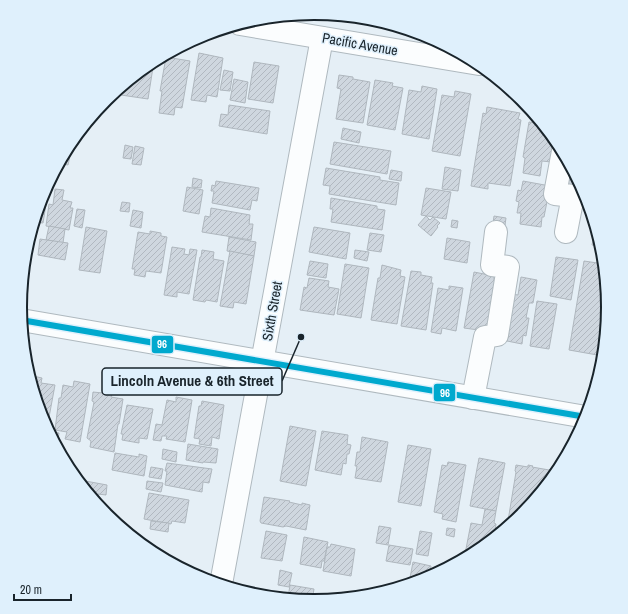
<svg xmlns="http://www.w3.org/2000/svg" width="628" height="614" viewBox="0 0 628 614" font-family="'Archivo Narrow',sans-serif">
  <defs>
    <pattern id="building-hatch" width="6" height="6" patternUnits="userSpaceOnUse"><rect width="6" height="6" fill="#cfd7df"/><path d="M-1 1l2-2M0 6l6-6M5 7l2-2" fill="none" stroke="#b1b8c0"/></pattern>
  </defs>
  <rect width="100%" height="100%" fill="#e5eff6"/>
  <g fill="url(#building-hatch)" stroke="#afb7be">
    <polygon points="199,53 223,58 217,97 207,95 206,102 191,100"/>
    <polygon points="166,57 190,61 182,108 175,107 174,115 159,113 162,91 160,91"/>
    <polygon points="154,61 148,99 121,95 123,85"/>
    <polygon points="254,62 279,66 273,103 248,99"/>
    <polygon points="224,70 233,72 230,91 220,90"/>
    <polygon points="339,75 353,77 353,79 370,82 363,123 336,119 341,89 337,88"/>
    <polygon points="234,79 248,82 245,103 230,100"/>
    <polygon points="375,80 393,83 392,86 403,88 395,130 367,125"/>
    <polygon points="422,86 437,89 429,139 402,134 409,90 421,92"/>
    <polygon points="455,91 471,94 460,156 432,151 442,95 454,97"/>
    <polygon points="229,105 270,111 267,134 219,126 221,114 228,115"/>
    <polygon points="487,107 520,113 518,119 521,120 510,186 488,183 488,189 471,186 483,113 486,114"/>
    <polygon points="529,122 542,124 555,139 551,162 542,161 540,176 523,173 525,158 523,157"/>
    <polygon points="343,128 361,132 359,143 341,139"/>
    <polygon points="334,142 391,151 387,174 330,164"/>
    <polygon points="125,145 133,147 131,159 123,158"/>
    <polygon points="135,146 144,148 141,165 132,164"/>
    <polygon points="64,155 70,156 68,165 59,163"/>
    <polygon points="567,160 584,192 562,188"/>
    <polygon points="445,167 461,170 458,191 442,189"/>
    <polygon points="326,168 380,177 380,180 399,183 396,205 329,194 330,186 323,185"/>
    <polygon points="391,170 402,172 401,181 389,179"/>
    <polygon points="193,178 202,180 201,188 192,187"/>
    <polygon points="216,181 259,188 257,201 252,200 250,210 212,203 214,191 211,191 212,185 215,186"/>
    <polygon points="523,181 550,186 544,217 542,217 541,227 520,224 521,213 517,213 519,202 516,201 518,190 521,191"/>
    <polygon points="187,187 203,190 199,214 183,211"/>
    <polygon points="426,188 451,192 446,219 421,215"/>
    <polygon points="55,189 64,190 62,200 72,202 70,208 73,208 69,230 46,226 49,204 53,205"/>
    <polygon points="44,191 48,192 43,223 34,222"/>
    <polygon points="331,198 377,206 377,209 385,210 382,230 331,222 333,209 330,209"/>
    <polygon points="122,202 130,203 129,212 120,211"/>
    <polygon points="211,208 250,215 249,224 253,224 251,240 202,232 205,216 210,217"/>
    <polygon points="77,209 85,210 82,228 74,226"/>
    <polygon points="133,210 143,212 141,228 130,226"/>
    <polygon points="426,216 430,220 433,217 440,223 437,226 438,227 431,236 418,225"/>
    <polygon points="494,216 506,218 505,225 493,223"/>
    <polygon points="452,220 458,221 457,228 451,227"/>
    <polygon points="49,226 65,229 63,243 46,240"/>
    <polygon points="86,227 107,231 100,273 79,270"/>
    <polygon points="314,227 350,233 346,259 309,252"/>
    <polygon points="150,231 161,233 161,236 167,237 161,273 146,271 145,277 134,275 135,269 132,269 138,232 150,234"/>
    <polygon points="370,233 384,235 381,252 367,250"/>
    <polygon points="594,235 598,236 601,246 592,245"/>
    <polygon points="229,237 256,242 254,256 227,251"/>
    <polygon points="447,238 470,242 467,263 444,259"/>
    <polygon points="40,239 68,243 65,260 38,255"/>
    <polygon points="172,247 185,249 184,254 189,255 190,249 197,250 189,294 177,292 177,297 164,295"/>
    <polygon points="202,250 214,252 213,259 224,261 217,302 206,300 205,302 193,300 200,257 201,257"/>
    <polygon points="355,250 369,252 367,261 354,258"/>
    <polygon points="230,251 254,256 246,304 234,302 233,308 220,306"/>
    <polygon points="556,257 578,260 571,300 550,296"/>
    <polygon points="310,261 328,264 326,278 307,275"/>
    <polygon points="584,261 604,264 608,307 603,356 569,350"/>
    <polygon points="345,264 369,268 361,318 337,314"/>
    <polygon points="382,265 401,270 400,276 405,277 397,324 371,320 378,278 380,278"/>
    <polygon points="411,271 421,272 421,275 432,277 431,283 433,283 426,330 401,326"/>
    <polygon points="474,272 494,276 494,281 501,282 493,332 464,328"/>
    <polygon points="521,277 537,280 533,303 529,303 526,318 529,318 526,336 523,335 522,344 507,341 509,333 505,332 511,294 518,295"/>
    <polygon points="309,278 329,281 328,287 339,289 334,315 300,310 304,287 307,288"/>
    <polygon points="449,286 463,288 456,331 442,328 441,334 431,332 438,288 449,290"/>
    <polygon points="537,301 557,304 549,349 530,346"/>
    <polygon points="33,376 42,378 41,383 55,385 47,428 42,419 31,383"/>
    <polygon points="74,381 90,384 80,442 65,439 67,432 55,430 59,398 61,398 63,385 73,387"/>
    <polygon points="93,392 112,394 111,397 123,399 119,424 118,424 114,452 90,447 91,441 87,438 94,402 92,401"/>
    <polygon points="176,397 192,400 185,442 166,439 167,436 162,436 161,441 153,440 156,424 162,425 167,400 176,402"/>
    <polygon points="202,401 224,405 219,439 212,437 211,446 199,444 200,439 194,438 199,406 201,406"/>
    <polygon points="127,405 153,409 147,439 139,438 139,443 122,440 123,434 121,434"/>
    <polygon points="290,426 316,431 306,486 280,481"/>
    <polygon points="49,431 59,433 57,446"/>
    <polygon points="322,431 348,435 347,444 351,445 349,454 347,454 346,464 343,463 341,475 315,470"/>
    <polygon points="362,437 388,442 381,482 355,478 357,466 355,466 357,452 360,452"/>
    <polygon points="188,444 218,449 216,463 203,462 203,463 186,460"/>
    <polygon points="408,445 431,449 421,506 398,502"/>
    <polygon points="163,449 177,452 176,462 162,459"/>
    <polygon points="115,453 139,457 139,454 147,456 144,476 112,470"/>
    <polygon points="479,458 505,463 496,511 470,506"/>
    <polygon points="448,462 466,465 456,522 442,519 443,514 434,512 442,465 447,466"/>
    <polygon points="167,463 212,469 209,483 203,482 202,492 165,485 167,471 165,471"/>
    <polygon points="516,465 528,467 528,465 533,466 532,467 555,471 554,476 522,515 507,527 516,472 515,471"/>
    <polygon points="151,467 163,469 161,479 149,477"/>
    <polygon points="80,480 107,485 106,495 98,494 97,501 94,500 80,483"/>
    <polygon points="147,481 163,483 161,492 146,489"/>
    <polygon points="149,493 189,500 185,523 172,521 171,524 144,519"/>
    <polygon points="264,497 290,501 289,502 302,505 302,503 310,505 306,530 286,526 283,527 261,523 260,521"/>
    <polygon points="485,509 496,511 494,523 496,524 494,538 477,552 470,555 465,554 471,523 482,525"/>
    <polygon points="151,521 169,523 168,532 150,529"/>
    <polygon points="379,526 391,528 388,545 376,543"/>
    <polygon points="447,528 455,529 454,537 446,535"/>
    <polygon points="266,531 287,535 282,561 261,558"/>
    <polygon points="420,531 432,533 428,556 416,554"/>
    <polygon points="126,532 139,534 138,541"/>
    <polygon points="304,537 328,542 324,561 322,561 321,568 300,564"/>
    <polygon points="331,544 355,549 351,576 323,571 327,547 330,547"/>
    <polygon points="389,545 413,549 410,565 386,561"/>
    <polygon points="413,562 431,566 429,577 421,580 410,578"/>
    <polygon points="280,570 292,573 289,587 278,585"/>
    <polygon points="290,585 314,589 312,601 288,598"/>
    <polygon points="251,590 281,595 280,598 256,595 250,593"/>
    <polygon points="356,591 370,593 369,596 347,598 347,594 355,596"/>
  </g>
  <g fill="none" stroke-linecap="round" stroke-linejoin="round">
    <g stroke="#afb9bf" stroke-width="24">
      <g id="minor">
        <polyline points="240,24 479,64"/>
        <polyline points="563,151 555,194 573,196 566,232"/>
        <polyline points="21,320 586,417"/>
        <polyline points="473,398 485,337 497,335 508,267 492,265 496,232"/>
        <polyline points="221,584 322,38"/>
      </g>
    </g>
    <use href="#minor" stroke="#fbfdfe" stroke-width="22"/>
    <g stroke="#dff0fc" stroke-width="9">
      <polyline id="bus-1" points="21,320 586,417"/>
    </g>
    <use href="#bus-1" stroke="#00a9ce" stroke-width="6"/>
  </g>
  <g text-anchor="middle" stroke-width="3" stroke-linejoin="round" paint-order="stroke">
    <g font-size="14" fill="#19242b" stroke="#dff0fc">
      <text transform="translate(360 44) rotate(10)" y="5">Pacific Avenue</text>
      <text transform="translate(272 311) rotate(-80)" y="5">Sixth Street</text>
    </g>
  </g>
  <path d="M0 0H628V614H0ZM27 307a287 287 0 1 1 574 0a287 287 0 1 1-574 0Z" fill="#dff0fc" fill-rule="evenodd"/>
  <path fill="none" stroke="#19242b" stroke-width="2" d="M27 307a287 287 0 1 1 574 0a287 287 0 1 1-574 0Z"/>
  <path fill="none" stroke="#19242b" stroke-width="1.5" d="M301 337L282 381"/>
  <circle fill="#19242b" stroke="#dff0fc" stroke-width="1.5" cx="301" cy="337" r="4"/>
  <rect fill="#dff0fc" stroke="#19242b" stroke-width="1.5" x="102" y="368" width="180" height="27" rx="4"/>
  <g font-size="15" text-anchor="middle" font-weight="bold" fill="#19242b">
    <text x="192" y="386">Lincoln Avenue &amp; 6th Street</text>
  </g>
  <g stroke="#dff0fc" stroke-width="1.5">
    <rect x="151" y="335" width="23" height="19" rx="4" fill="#00a9ce"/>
    <rect x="433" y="383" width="23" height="19" rx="4" fill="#00a9ce"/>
  </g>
  <g font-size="11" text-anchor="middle" font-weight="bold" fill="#fff">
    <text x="162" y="348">96</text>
    <text x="445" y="397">96</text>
  </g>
  <path d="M14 594v6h57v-6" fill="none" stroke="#19242b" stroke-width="2"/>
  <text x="20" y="594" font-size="12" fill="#19242b" stroke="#dff0fc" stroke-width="3" paint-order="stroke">20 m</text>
</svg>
